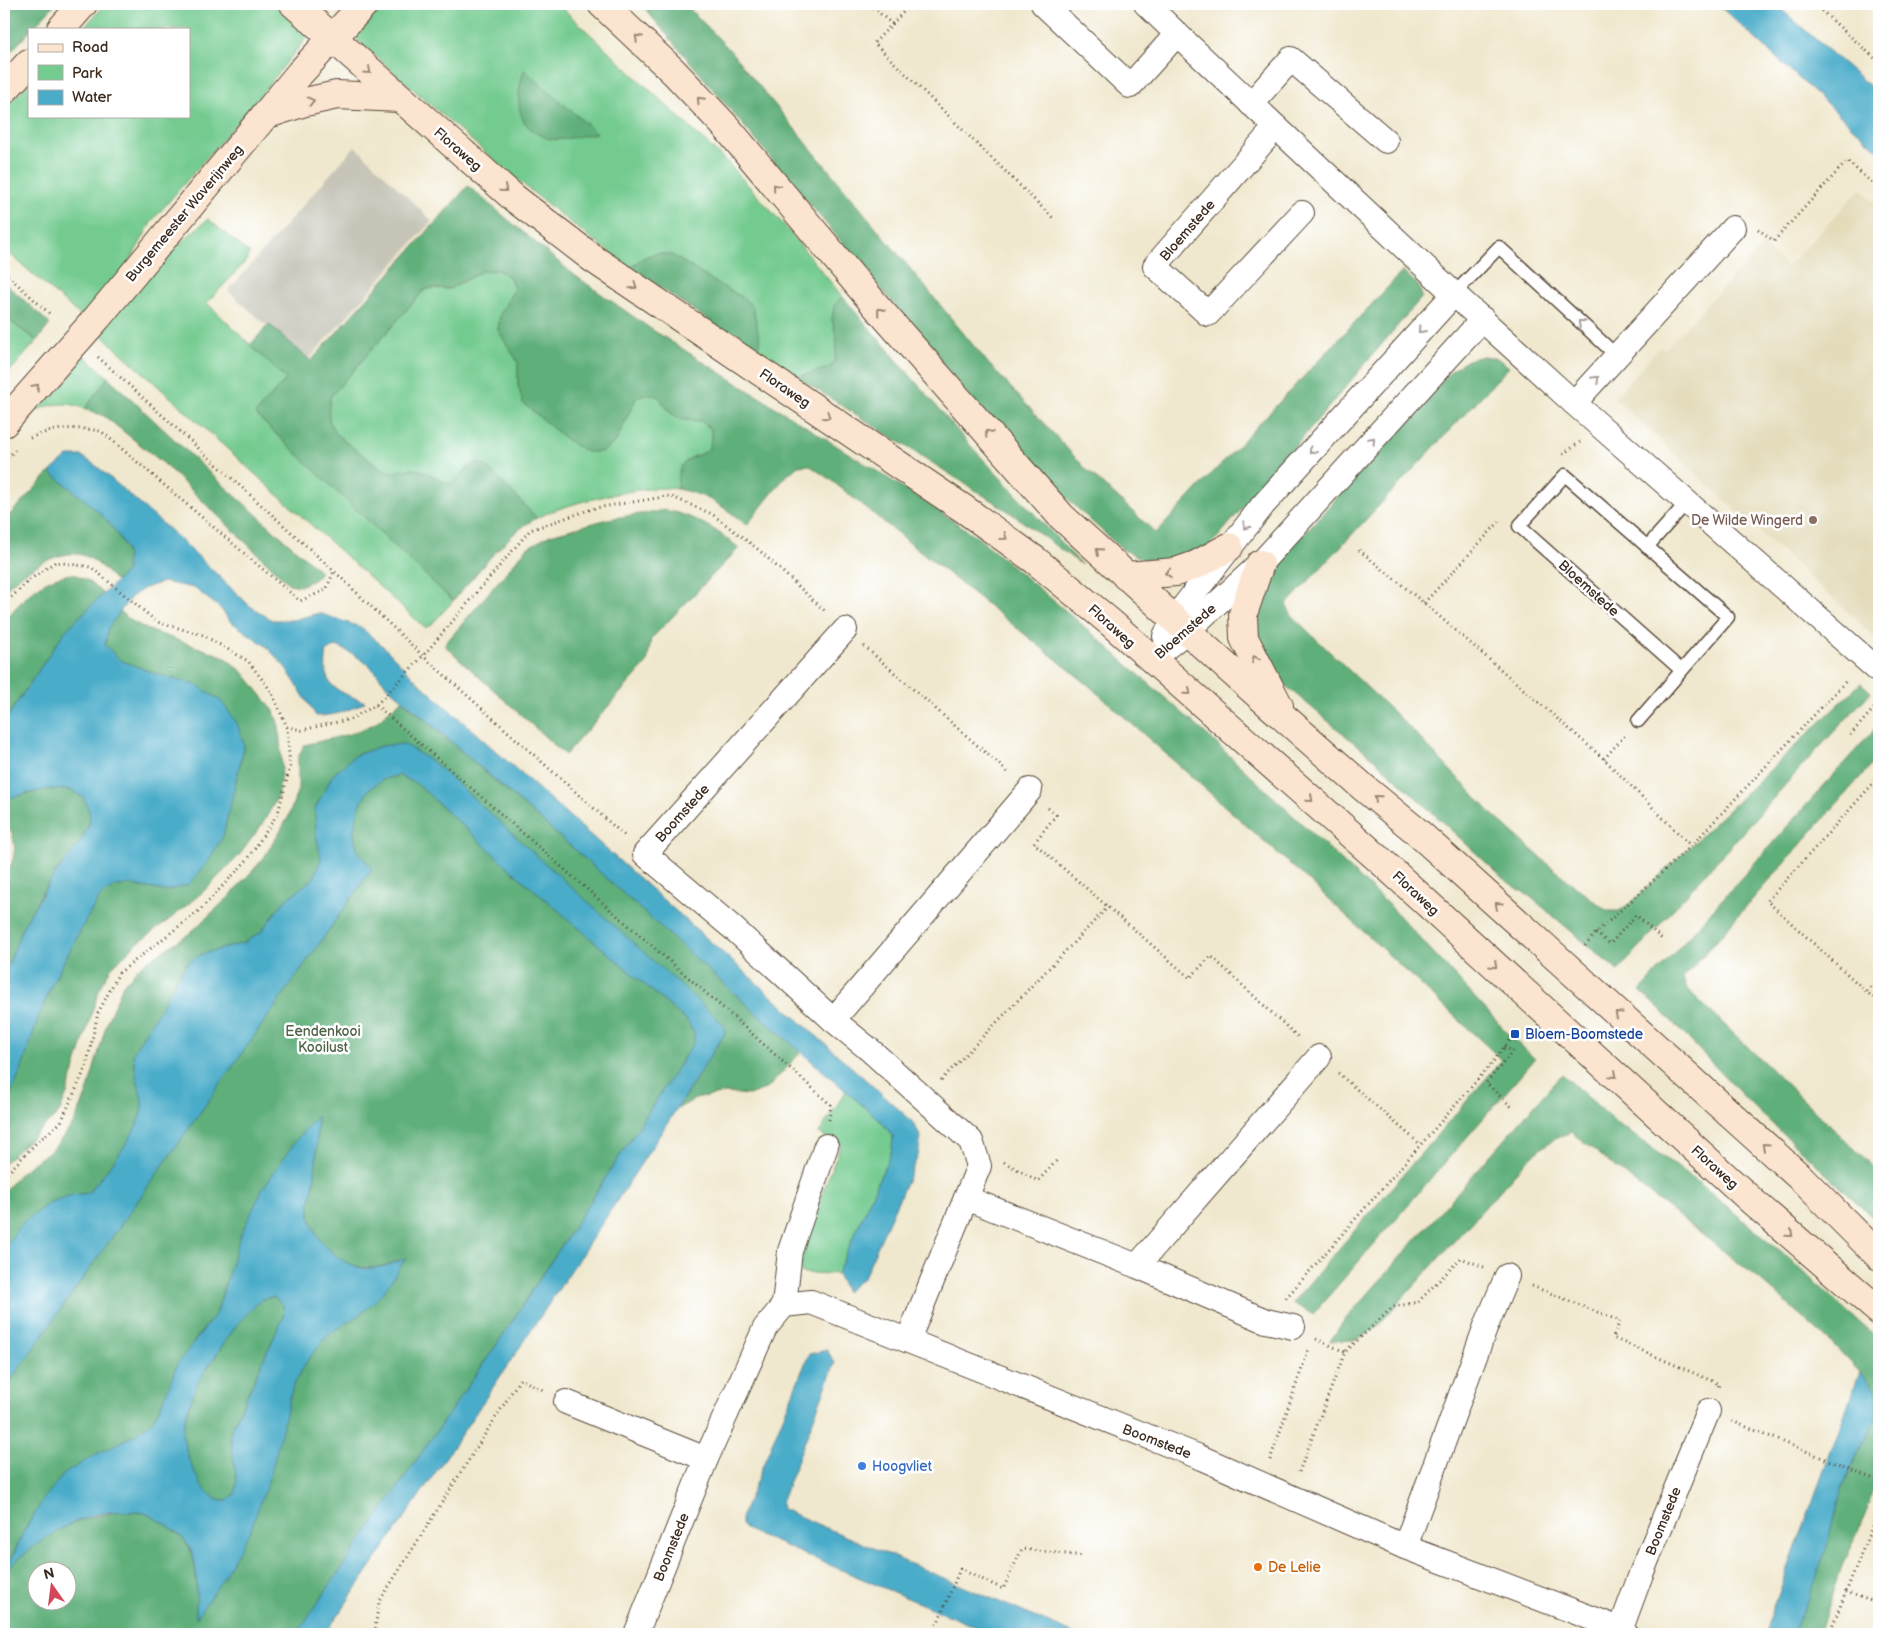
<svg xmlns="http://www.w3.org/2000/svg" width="1883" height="1638" viewBox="0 0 1883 1638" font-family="'Balsamiq Sans',sans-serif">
  <rect width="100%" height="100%" fill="#fff"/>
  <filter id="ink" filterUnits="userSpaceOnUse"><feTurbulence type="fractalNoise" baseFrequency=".02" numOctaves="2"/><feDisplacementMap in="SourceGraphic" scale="10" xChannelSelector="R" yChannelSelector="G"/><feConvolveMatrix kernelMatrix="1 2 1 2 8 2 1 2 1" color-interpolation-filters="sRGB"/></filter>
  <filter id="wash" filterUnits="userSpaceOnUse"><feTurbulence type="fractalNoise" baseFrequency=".0096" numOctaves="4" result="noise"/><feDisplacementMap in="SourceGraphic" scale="20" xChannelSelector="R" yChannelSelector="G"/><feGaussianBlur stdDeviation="1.12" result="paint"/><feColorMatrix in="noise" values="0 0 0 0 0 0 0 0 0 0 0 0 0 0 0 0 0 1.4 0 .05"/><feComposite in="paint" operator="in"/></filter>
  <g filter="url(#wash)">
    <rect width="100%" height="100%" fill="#f0e8ce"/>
    <polygon fill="#e3dbba" points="1861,189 1879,208 1879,641 1614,398 1660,347 1664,350 1763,245 1787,267"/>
    <polygon fill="#c6c5b8" points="355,146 432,221 307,361 228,291"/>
    <g fill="#73cb90" stroke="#577a57">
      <polygon points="106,4 273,4 308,36 259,97 152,221 125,270 84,319 4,249 4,108 29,83 29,116 189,116 189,29 82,29"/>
      <path d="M 385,4 L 558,4 L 729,164 L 783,224 L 842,296 L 834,306 L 832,320 L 837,338 L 835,361 L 829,368 L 797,377 L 757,353 L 742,297 C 730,291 719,285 708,278 C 679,261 662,238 631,268 C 533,198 445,117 355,38 Z"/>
      <polygon points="208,219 249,253 247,260 207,303 286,379 255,414 453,601 432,624 425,628 97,331 142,276"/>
      <path d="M 498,270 L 510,277 L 514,289 L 500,315 L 498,330 L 518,362 L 518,386 L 523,403 L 567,440 L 587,452 L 615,443 L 636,398 L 644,394 L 658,396 C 673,417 674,421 701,421 L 711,429 C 713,460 700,449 684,463 C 677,469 678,480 677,489 C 649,483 562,504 537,518 L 486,466 L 469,465 L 455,483 L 448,485 C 437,478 426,470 412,469 C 404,469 394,474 385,471 C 377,468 334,434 331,427 C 326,416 328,407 330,396 L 424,290 L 433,288 L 449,289 L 482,271 Z"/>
      <polygon points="4,317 37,341 4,378"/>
      <path d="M 79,351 L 108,377 L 85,409 C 61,398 44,407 21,417 Z"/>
      <polygon points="846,1091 883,1123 893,1138 892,1150 837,1274 802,1273 795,1262 841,1145 819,1133"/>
    </g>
    <g fill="#5eaf7a" stroke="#4c6c4c" fill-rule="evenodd">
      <polygon points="4,4 55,4 32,29 29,29 29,32 4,59"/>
      <polygon points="641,4 685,4 728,48 988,363 1086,469 1156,533 1403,271 1419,286 1422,297 1217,538 1204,550 1170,563 1143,559 1122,549 1064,496 988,420 898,309"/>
      <path d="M 524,70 L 597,133 C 585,135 561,141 550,139 C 547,139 543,136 540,135 C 513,123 517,93 524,70 Z"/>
      <path d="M 468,186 L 573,274 L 651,329 L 918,497 L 977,537 L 1078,621 L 1205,733 L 1394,910 L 1512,1038 L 1535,1059 L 1313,1314 L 1292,1303 L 1502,1060 L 1309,881 L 1086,683 L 832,481 L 809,465 L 798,466 L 785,477 L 747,525 C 722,506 709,495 677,489 C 678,480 677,469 684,463 C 700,449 713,460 711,429 L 701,421 C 674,420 674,417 658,396 L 644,394 L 636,398 L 615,443 L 601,452 L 587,452 L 567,440 L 523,403 L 518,386 L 518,362 L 498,330 L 500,315 L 514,289 L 510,277 L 498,270 L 482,271 L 449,289 L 433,288 L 424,290 L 331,396 C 323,430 338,436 363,455 C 370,460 378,468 385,471 C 394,475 404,469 412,469 C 426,470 437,478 448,484 C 461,481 463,468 477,462 L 486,466 L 537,518 C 508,532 475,576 453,601 L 255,414 L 286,379 L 250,345 L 269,324 L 311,361 Z"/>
      <polygon points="656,253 672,255 708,278 742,297 753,307 760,341 757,353 631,268 641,259"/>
      <polygon points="4,282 50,324 37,341 4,317"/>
      <polygon points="842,296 969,444 1082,565 1008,511 797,377 829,368 835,361 837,338 832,320 834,306"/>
      <polygon points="1483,356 1497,358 1509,367 1286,605 1293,617 1410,728 1493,815 1550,866 1607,911 1619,911 1634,900 1861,683 1871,692 1805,763 1618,971 1532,898 1505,880 1381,765 1287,687 1270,669 1255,643 1258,594 1283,557 1452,370 1468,360"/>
      <polygon points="108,377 212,475 320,571 315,579 300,586 289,584 163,463 104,416 85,409"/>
      <path d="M 50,472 C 74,492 114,519 125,548 C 128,554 126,564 127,571 L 116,581 C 106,572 96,559 82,555 C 59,548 18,574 4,591 L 4,521 Z"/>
      <path d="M 665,510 C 695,516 716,529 739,548 L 651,639 L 647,663 L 565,755 L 444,645 L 527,548 L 550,535 L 608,519 Z"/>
      <path d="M 74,574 L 88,581 L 103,594 L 65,631 L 4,722 L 4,621 C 24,598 42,576 74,574 Z"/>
      <polygon points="120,611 130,620 146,629 223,656 243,672 274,711 279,726 282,769 277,798 263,823 238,857 204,891 174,916 135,945 111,968 99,990 67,1094 59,1113 4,1163 4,1108 21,1071 39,1016 53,982 86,920 101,895 116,886 132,885 165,891 223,836 244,746 237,723 156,674 120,660 105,645 108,628"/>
      <path d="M 402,700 L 575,850 L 801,1052 L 768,1088 L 749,1095 L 725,1093 L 695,1099 L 677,1109 L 725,1033 L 434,763 L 404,744 L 381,746 L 354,756 L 332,776 L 315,809 L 316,833 L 321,858 L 314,878 L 285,900 L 261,932 L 244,943 L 202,954 L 133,1053 C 134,1070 140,1086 142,1102 C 144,1129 105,1172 88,1193 L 72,1195 L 4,1250 L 9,1275 L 4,1309 L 4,1191 L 20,1173 L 54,1148 L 74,1123 L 87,1093 L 108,1019 L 123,985 L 140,966 L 190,933 L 229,897 L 263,859 L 288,818 L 298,789 L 298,758 L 304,745 L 350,734 L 374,724 Z"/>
      <polygon points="1879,724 1879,756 1683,978 1687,989 1879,1172 1879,1223 1754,1107 1659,1008 1640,991"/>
      <path d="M 399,775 L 417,784 L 510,869 L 687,1021 L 694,1033 L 694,1042 L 504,1334 L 296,1634 L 4,1634 L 4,1390 L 372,869 L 358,852 L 353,832 L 360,805 L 369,789 L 384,779 ZM 317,1117 C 317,1138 317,1160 314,1182 C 313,1192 308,1206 310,1216 C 314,1240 337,1263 361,1267 C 377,1271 391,1262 406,1259 L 367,1309 L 328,1335 L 307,1361 L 293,1386 L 281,1427 L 197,1617 L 196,1574 L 192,1553 L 184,1539 L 166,1524 L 145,1513 L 120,1511 L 76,1521 L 52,1534 L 28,1550 L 7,1568 L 23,1533 L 44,1498 L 91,1457 L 136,1434 L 153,1420 L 196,1338 L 217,1312 L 225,1283 ZM 38,1570 L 68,1570 L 68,1600 L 38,1600 Z"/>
      <path d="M 48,789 L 71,790 L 84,798 C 87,806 92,815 89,824 C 82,846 62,862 50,881 C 29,910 17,942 4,975 L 4,877 C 17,859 19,839 4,821 L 4,799 Z"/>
      <path d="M 1562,1074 L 1617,1123 L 1699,1183 L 1786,1256 L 1879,1340 L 1879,1476 L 1856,1536 L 1843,1563 L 1820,1634 L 1791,1634 L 1805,1607 L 1829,1541 L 1842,1488 L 1863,1442 L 1876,1419 L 1876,1389 L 1832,1343 L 1759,1279 L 1571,1132 C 1551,1139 1538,1150 1523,1165 L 1373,1331 L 1354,1340 L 1330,1341 L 1343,1322 Z"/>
      <polygon points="274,1297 283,1305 284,1315 230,1432 237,1483 235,1494 227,1500 217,1500 201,1486 189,1460 182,1434 186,1414 198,1382 237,1324 262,1299"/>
    </g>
    <g fill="#4aacc9" stroke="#426b74" fill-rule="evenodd">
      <polygon points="1717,4 1775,4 1879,94 1879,151"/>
      <path d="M 68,456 L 82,456 L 99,468 L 181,540 L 250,606 L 272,620 L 293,620 L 319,613 L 360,627 L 384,647 L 417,681 L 911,1120 L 921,1136 L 918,1156 L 864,1277 L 846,1292 L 837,1274 L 892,1150 L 893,1137 L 883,1123 L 765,1021 L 575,850 L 385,684 C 370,663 359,657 337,646 L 327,651 C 321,687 335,690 365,702 C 348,711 335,716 316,716 L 286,668 L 266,646 L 230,621 L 220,608 L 194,588 L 163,582 L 145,588 L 131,597 L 108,628 L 105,645 L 120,660 L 156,674 L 197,685 L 221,701 L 237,723 L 244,746 L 223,836 L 206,865 L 188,885 L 165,891 L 132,885 L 116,886 L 101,895 L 86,920 L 53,982 L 39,1016 L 21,1071 L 4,1108 L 4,975 L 24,924 L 50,881 L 78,845 L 90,823 L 89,811 L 84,798 L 71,790 L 48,789 L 4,799 L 4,722 L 65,631 L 127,571 C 126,564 128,554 125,548 C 113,518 74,492 50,472 Z"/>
      <path d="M 404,744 L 434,763 L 723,1024 L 725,1033 C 596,1237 461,1436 325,1634 L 296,1634 L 504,1334 L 694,1042 L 694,1033 L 687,1021 L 510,869 L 417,784 L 399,775 L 384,779 L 369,789 L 360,805 L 353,832 L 358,852 L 372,869 L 4,1390 L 4,1309 L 9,1275 L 4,1249 L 19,1226 L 50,1202 L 72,1195 L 88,1193 C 105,1172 144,1129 142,1102 C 140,1086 134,1070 133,1053 L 187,963 L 202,954 L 244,943 L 261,932 L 285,900 L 314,878 L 321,858 L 316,833 L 315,809 L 332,776 L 354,756 L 381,746 Z"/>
      <path d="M 317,1116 C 317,1138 317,1160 314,1181 C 313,1192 308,1205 310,1216 C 314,1240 338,1263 362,1268 C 377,1270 392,1264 406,1258 L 383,1293 L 367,1309 L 328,1335 L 307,1361 L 293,1386 L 271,1473 L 251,1529 L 222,1580 L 196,1618 C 196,1597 199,1573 192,1553 C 187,1539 173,1528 160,1521 C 156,1519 151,1516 147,1514 C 142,1512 136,1512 132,1512 C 84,1507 40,1539 7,1569 L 23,1533 L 44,1498 L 64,1474 L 91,1457 L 136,1434 L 153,1420 L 164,1399 L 177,1364 L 217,1312 L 240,1236 L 262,1190 L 296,1140 ZM 274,1297 L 283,1305 L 284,1315 L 230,1433 L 237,1483 L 235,1494 L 227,1500 L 217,1500 L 201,1486 L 189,1460 L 182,1434 L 186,1414 L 198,1382 L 237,1324 L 262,1299 Z"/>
      <polygon points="827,1350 835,1363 781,1503 782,1509 1075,1634 992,1634 745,1529 741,1525 741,1518 809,1354"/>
      <polygon points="1860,1372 1876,1389 1877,1402 1876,1419 1863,1442 1842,1488 1829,1541 1805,1607 1791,1634 1764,1634"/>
    </g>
  </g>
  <g filter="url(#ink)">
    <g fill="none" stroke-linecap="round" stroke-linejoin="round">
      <g stroke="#564638" stroke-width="15">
        <g id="lane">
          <polyline points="1454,294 1499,247 1617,356"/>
          <polyline points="1647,547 1688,501"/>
          <polyline points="1638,721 1728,617 1565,475 1519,526 1681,670"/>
        </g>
      </g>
      <g stroke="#564638" stroke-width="26">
        <g id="street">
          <polyline points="1043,4 1130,86 1177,34"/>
          <polyline points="1146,4 1177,34 1454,294 1574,403 1879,671"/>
          <polyline points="1251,104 1291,59 1386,141"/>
          <polyline points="1276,127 1155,266 1208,314 1302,213"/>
          <polyline points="1574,403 1733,228"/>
          <polyline points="845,630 645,854 734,929 833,1020 870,1050 971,1141 979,1166 908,1340"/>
          <polyline points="1165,636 1174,619 1263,505 1454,294"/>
          <polyline points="1151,660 1188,630 1260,564 1483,319"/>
          <polyline points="833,1020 1030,790"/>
          <polyline points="966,1198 1137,1266 1266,1321 1293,1327"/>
          <polyline points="1137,1266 1319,1057"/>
          <polyline points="784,1305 790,1251 826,1146"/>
          <polyline points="566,1402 706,1459"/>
          <polyline points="1405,1547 1486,1326 1507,1276"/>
          <polyline points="1620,1631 1641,1574 1708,1411"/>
          <polyline points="636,1634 706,1459 765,1328 784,1305 811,1302 1197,1456 1405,1547 1607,1624 1626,1634"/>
        </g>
      </g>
      <g stroke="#564638" stroke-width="30">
        <g id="secondary">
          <polyline points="294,4 514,198 592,258 964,509 1035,560 1111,623 1381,861 1753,1202 1879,1311"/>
          <polyline points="602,4 674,72 727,128 877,307 1061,516 1229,669 1364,788 1415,830 1802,1179 1879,1256"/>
          <polyline points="61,29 83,4"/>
          <polyline points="4,90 29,63"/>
          <polyline points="265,115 305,102 337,95 399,98"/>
          <polyline points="4,423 97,318 300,73 364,4"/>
          <polyline points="1260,564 1243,614 1244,638 1279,706"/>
          <polyline points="1126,576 1176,572 1196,565 1229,547"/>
        </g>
      </g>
      <g stroke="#564638" stroke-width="3" stroke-dasharray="1 4" stroke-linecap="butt">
        <polyline points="869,4 892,24 874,43 1054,219"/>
        <polyline points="1814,4 1879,62"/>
        <polyline points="892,24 911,4"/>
        <polyline points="1758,229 1774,241 1847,161 1879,189"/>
        <polyline points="4,272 51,315"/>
        <polyline points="98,357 334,571 423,656 626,837"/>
        <path d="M 30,438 C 56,427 73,427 101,431 L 300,601 L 326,590 L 334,571"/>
        <polyline points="1563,454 1580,442"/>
        <polyline points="4,461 15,450"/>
        <polyline points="1359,550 1424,603 1604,759 1691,846"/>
        <polyline points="1424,603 1499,522"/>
        <polyline points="4,604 31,579 55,562 91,567 157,622 203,635 248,661 271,691 287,727 302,730 351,719 376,705 423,656 530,530 595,508 670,496 712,514 759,550 826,612"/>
        <polyline points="864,646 1010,774"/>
        <polyline points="376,705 730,1014 831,1105 829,1120"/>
        <polyline points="1850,735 1879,703"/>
        <polyline points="1604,759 1625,735"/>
        <polyline points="1879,777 1767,901 1879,1003"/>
        <polyline points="1048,808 1056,815 1034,843 1190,978 1211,956 1300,1039"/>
        <polyline points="1596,933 1610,944 1636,915 1664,941"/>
        <polyline points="1585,946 1596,933 1691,846 1848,679"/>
        <polyline points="1866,991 1879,978"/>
        <polyline points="1504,1047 1513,1051 1486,1083 1514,1109"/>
        <polyline points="1338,1073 1421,1145"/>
        <polyline points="941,1080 1108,907"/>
        <polyline points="1004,1162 1038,1181 1057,1160"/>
        <polyline points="4,1177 36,1143 61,1122 86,1067 98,1013 119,973 200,910 248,859 278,813 290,767 287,727"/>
        <polyline points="1532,1286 1620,1321 1613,1338 1719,1384 1718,1388"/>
        <polyline points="1286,1298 1488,1068 1515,1034"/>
        <polyline points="1316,1339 1345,1352"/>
        <polyline points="1732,1421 1879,1481"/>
        <polyline points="1270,1460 1309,1348"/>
        <polyline points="1299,1472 1345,1352 1393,1307 1418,1302 1461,1258 1484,1267"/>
        <polyline points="1846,1592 1879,1509"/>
        <polyline points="374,1634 379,1602 520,1379 543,1390"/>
        <polyline points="933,1634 960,1569 1003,1589 1022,1549 1084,1556"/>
        <polyline points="1829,1634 1846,1592 1879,1604"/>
      </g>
      <use href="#lane" stroke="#fff" stroke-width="12"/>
      <use href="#street" stroke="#fff" stroke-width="24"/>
      <use href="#secondary" stroke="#fce5d0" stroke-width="28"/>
    </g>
    <defs><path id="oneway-chevron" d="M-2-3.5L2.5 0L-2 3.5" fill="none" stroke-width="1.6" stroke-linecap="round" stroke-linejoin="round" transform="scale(1.25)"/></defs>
    <g stroke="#9c8877">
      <use href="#oneway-chevron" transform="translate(638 38) rotate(-136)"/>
      <use href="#oneway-chevron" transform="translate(368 71) rotate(42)"/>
      <use href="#oneway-chevron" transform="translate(700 100) rotate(-133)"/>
      <use href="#oneway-chevron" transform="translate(311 101) rotate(-13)"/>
      <use href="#oneway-chevron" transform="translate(776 187) rotate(-130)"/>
      <use href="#oneway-chevron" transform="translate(504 189) rotate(41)"/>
      <use href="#oneway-chevron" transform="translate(634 286) rotate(34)"/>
      <use href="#oneway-chevron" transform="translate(880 311) rotate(-131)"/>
      <use href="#oneway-chevron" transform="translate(36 387) rotate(-48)"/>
      <use href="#oneway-chevron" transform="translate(827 416) rotate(34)"/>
      <use href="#oneway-chevron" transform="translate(988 433) rotate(-131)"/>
      <use href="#oneway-chevron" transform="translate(1004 537) rotate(36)"/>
      <use href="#oneway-chevron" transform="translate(1099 551) rotate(-138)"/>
      <use href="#oneway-chevron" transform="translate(1168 573) rotate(176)"/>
      <use href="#oneway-chevron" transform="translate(1255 659) rotate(-117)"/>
      <use href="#oneway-chevron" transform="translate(1188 692) rotate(41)"/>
      <use href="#oneway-chevron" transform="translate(1377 798) rotate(-140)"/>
      <use href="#oneway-chevron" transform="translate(1310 799) rotate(41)"/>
      <use href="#oneway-chevron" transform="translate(1498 905) rotate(-138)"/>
      <use href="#oneway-chevron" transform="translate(1494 965) rotate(43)"/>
      <use href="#oneway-chevron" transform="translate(1618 1014) rotate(-138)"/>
      <use href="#oneway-chevron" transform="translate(1614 1075) rotate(42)"/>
      <use href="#oneway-chevron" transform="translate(1765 1146) rotate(-138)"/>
      <use href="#oneway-chevron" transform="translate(1790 1234) rotate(41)"/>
    </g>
    <g stroke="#a79f9a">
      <use href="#oneway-chevron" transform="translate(1581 323) rotate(-137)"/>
      <use href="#oneway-chevron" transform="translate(1421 330) rotate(132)"/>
      <use href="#oneway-chevron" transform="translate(1596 379) rotate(-47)"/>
      <use href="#oneway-chevron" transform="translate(1372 440) rotate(-48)"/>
      <use href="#oneway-chevron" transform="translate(1312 451) rotate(132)"/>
      <use href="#oneway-chevron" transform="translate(1246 526) rotate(129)"/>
    </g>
  </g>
  <circle fill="#8d6e63" stroke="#fff" stroke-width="2" cx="1813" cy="520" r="5"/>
  <rect fill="#1a4fb4" stroke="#fff" stroke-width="2" x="1510" y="1029" width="10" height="10" rx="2.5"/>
  <circle fill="#3f7fe0" stroke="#fff" stroke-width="2" cx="862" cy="1466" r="5"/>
  <circle fill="#e8710a" stroke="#fff" stroke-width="2" cx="1258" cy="1567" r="5"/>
  <g text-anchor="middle" stroke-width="5" stroke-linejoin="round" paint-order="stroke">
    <g font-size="14" fill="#3b2a1e" stroke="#fff">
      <text transform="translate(458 149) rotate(41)" y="5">Floraweg</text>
      <text transform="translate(184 213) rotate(-50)" y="5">Burgemeester Waverijnweg</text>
      <text transform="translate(1187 230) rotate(-49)" y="5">Bloemstede</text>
      <text transform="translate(785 388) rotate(34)" y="5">Floraweg</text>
      <text transform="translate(1589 588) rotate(42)" y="5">Bloemstede</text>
      <text transform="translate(1112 626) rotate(42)" y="5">Floraweg</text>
      <text transform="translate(1185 631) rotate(-41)" y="5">Bloemstede</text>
      <text transform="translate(682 813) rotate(-48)" y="5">Boomstede</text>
      <text transform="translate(1416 893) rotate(43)" y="5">Floraweg</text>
      <text transform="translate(1715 1167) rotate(42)" y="5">Floraweg</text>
      <text transform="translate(1157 1441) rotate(21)" y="5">Boomstede</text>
      <text transform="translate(1663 1521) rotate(-68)" y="5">Boomstede</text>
      <text transform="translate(671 1547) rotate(-68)" y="5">Boomstede</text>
    </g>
    <g font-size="14" fill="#785e54" stroke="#fff" text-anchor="end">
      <text x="1803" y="525">De Wilde Wingerd</text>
    </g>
    <g font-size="14" fill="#4f6246" stroke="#fff">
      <text x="323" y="1036">Eendenkooi<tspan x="323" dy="16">Kooilust</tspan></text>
    </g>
    <g font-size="14" fill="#164399" stroke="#fff" text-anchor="start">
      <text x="1525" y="1039">Bloem-Boomstede</text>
    </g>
    <g font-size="14" fill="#366cbe" stroke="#fff" text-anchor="start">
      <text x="872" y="1471">Hoogvliet</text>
    </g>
    <g font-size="14" fill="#c56008" stroke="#fff" text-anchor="start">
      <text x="1268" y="1572">De Lelie</text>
    </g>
  </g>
  <rect width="1883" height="1638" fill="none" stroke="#fff" stroke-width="20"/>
  <rect x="28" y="28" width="162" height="90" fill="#ffffff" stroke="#b1aaa5"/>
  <rect x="38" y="44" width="25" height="8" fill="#fce5d0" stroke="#b1aaa5"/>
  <text x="72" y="52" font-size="15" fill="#3b2a1e">Road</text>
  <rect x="38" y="65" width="25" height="15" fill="#73cb90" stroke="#b1aaa5"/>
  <text x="72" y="78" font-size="15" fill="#3b2a1e">Park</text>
  <rect x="38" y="90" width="25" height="15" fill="#4aacc9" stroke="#b1aaa5"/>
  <text x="72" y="102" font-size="15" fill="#3b2a1e">Water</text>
  <g transform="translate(52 1586) rotate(346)"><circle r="24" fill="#ffffff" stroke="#b1aaa5"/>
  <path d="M0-4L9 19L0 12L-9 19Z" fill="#d1495b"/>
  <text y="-8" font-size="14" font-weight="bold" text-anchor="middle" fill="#3b2a1e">N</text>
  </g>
</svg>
